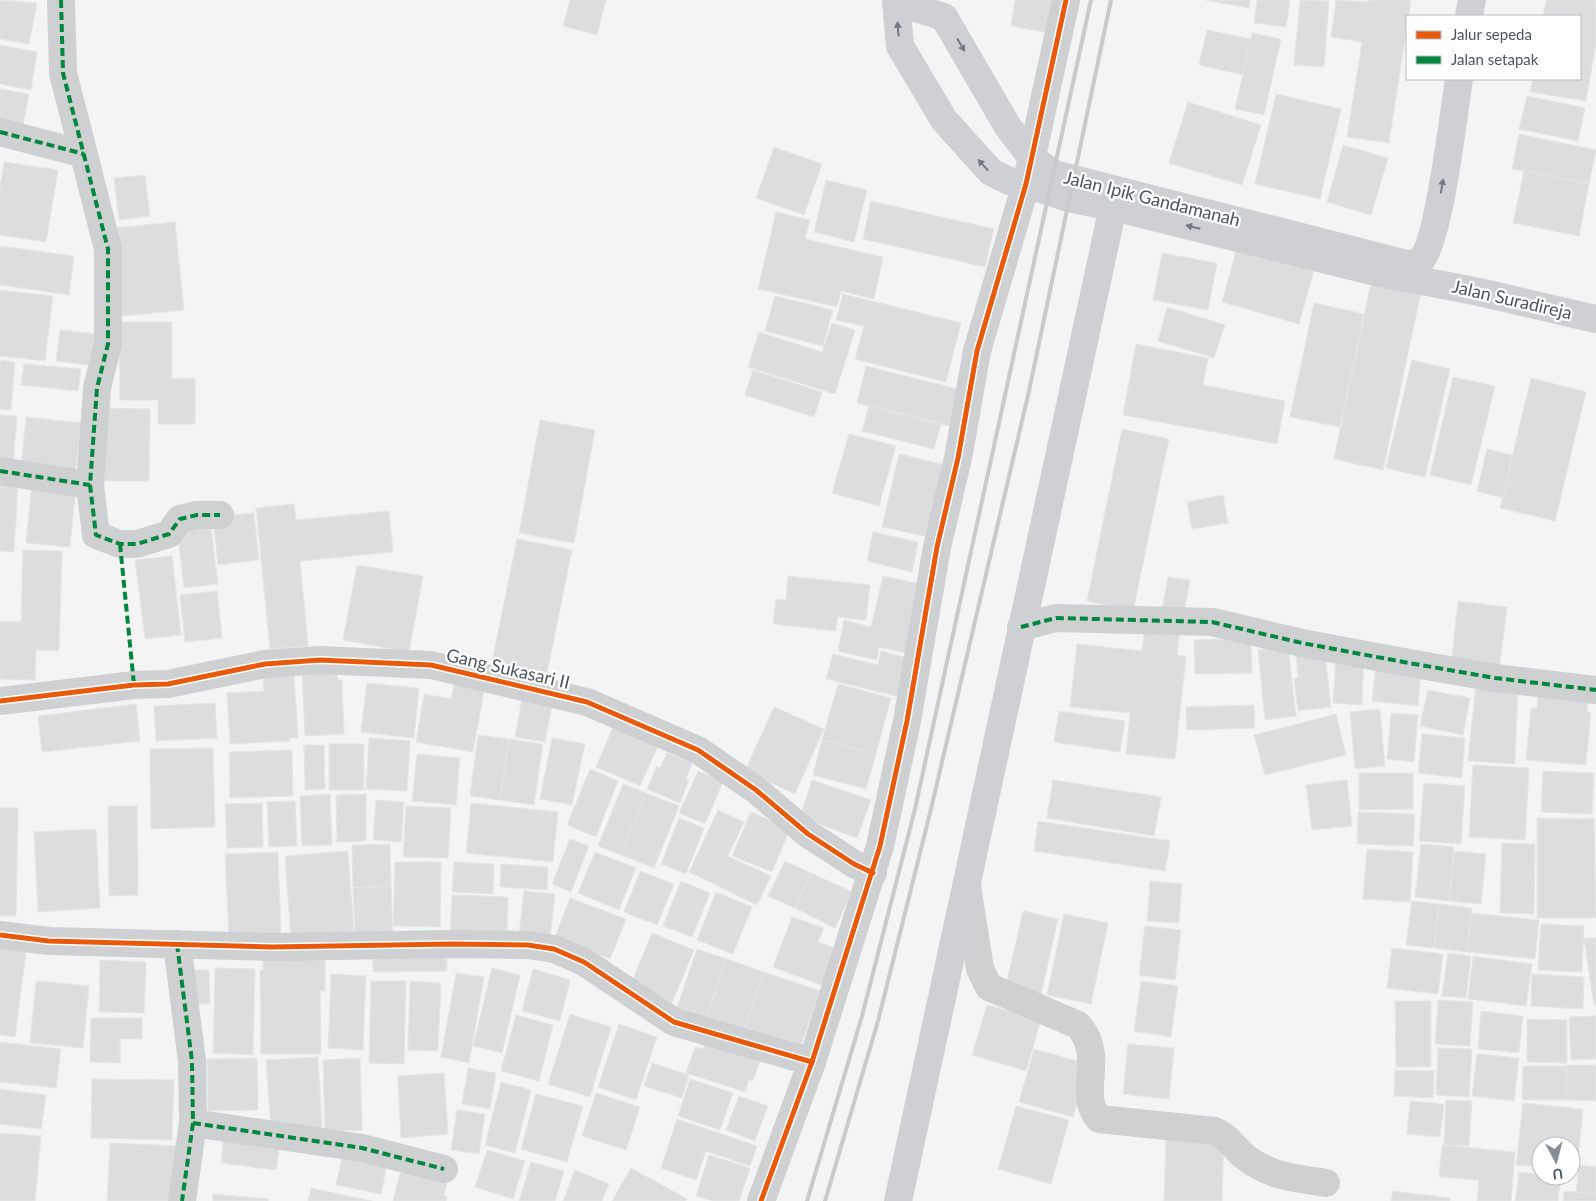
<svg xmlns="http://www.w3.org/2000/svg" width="1596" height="1201" viewBox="0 0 1596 1201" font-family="Lato,sans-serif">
  <rect width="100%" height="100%" fill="#f4f4f4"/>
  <g fill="#ddddde" stroke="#e5e6e7">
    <polygon points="0,0 37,3 29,44 0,39"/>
    <polygon points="570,0 606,0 597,35 563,26"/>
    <polygon points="1015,0 1054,0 1049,33 1011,26"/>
    <polygon points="1205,0 1250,0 1249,8"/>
    <polygon points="1257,0 1290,0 1286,27 1254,23"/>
    <polygon points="1300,0 1329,1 1324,67 1294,65"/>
    <polygon points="1336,0 1369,2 1369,0 1411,0 1389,143 1347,137 1362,42 1331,37"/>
    <polygon points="1546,0 1596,0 1596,43 1586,101 1530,92 1533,79 1580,79 1580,16 1543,16"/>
    <polygon points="1207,30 1252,39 1243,75 1199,65"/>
    <polygon points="1252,33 1281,39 1264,115 1235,109"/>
    <polygon points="0,45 37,52 31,90 0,84"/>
    <polygon points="0,89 29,94 22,130 0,126"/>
    <polygon points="1276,94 1341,109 1320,199 1255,184"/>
    <polygon points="1527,96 1585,108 1578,141 1519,129"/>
    <polygon points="1188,102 1261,125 1242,185 1169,163"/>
    <polygon points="1519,134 1596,150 1589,184 1512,169"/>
    <polygon points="1343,145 1388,158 1371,215 1327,202"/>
    <polygon points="774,147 822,164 804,215 756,198"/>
    <polygon points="4,162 58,170 46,242 0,235 0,188"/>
    <polygon points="1524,171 1589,184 1579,236 1513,223"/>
    <polygon points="145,175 150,216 119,220 114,178"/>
    <polygon points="826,180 867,190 854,242 814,232"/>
    <polygon points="871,201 994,229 985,267 863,239"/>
    <polygon points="776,212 810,220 805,239 883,257 874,299 841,291 837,307 758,289"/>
    <polygon points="175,222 184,310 122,316 114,228"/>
    <polygon points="1238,244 1315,266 1299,324 1222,302"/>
    <polygon points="0,246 74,256 69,295 0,285"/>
    <polygon points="1162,253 1217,263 1208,310 1153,300"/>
    <polygon points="1372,278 1422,288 1383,470 1334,459"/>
    <polygon points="0,290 53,296 45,361 0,356"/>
    <polygon points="843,294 961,323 946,382 855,359 864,326 836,320"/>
    <polygon points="775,296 833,310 823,346 765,331"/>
    <polygon points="1314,303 1364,314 1340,427 1290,417"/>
    <polygon points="1167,307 1225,325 1214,358 1158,341"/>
    <polygon points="119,322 172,322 172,379 195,378 195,424 158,424 158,400 120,400"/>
    <polygon points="832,323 855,330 835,394 748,367 759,332 822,352"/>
    <polygon points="60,330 98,334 94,366 56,361"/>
    <polygon points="1136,344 1208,358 1203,385 1285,401 1277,444 1123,415"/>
    <polygon points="0,360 15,362 11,410 0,409"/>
    <polygon points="1412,360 1450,369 1425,477 1386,468"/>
    <polygon points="24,364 81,369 78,391 21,385"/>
    <polygon points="866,366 958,389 949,426 857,403"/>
    <polygon points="753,370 822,392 814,417 745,395"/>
    <polygon points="1453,377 1495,386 1471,485 1430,475"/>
    <polygon points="1531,378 1586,392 1555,521 1500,508"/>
    <polygon points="869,406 941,424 934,449 862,431"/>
    <polygon points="105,408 150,409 149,481 104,481"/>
    <polygon points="0,415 17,416 13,465 0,464"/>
    <polygon points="26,417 81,423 75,474 21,468"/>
    <polygon points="540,420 595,430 574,543 519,533"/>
    <polygon points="1122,429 1169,439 1133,611 1087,601"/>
    <polygon points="849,434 896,446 879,506 832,493"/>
    <polygon points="1487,449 1512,455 1503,498 1477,491"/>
    <polygon points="899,454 949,466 933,538 882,527"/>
    <polygon points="0,481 18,482 14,552 0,551"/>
    <polygon points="32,483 76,486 70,547 26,543"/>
    <polygon points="1223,495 1228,523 1192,529 1187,502"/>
    <polygon points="294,504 296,520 389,511 393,552 300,561 308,646 270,649 256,508"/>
    <polygon points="254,513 259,560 218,565 213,517"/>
    <polygon points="211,526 218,584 184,588 177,530"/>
    <polygon points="873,532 918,542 912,572 867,561"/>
    <polygon points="517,539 572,550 547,673 492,662"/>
    <polygon points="23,550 62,551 59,651 36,650 35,680 0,679 0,621 21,622"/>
    <polygon points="172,556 181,635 145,639 135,560"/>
    <polygon points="357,565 423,576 409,652 343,640"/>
    <polygon points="788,576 870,585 866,620 838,617 836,631 773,624 776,599 786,600"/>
    <polygon points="883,576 925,585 910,654 879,647 877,660 838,651 844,620 871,627"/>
    <polygon points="1168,577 1190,580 1184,613 1162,609"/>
    <polygon points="217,591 222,638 185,642 180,595"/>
    <polygon points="1458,601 1507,607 1499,672 1451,666"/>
    <polygon points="1145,625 1180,629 1177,655 1186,656 1175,759 1126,754 1130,713 1070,707 1077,644 1142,651"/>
    <polygon points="1251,638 1252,673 1195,674 1194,640"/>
    <polygon points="1288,646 1296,716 1265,720 1258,650"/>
    <polygon points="881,651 909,658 900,697 826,679 833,654 878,665"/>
    <polygon points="1325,652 1331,707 1298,711 1294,679 1298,678 1296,655"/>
    <polygon points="1336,655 1364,656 1362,705 1333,703"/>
    <polygon points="1376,665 1421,669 1418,706 1372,701"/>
    <polygon points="337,667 338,680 342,680 344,734 305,736 302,669"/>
    <polygon points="294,674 298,738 290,738 290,741 230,744 227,693 264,691 263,676"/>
    <polygon points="455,680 485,685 473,752 416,742 424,694 451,699"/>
    <polygon points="367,683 419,688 414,738 361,732"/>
    <polygon points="838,684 891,698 876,754 822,740"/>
    <polygon points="1476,685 1518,688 1515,764 1468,761"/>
    <polygon points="1428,690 1470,698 1463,735 1420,726"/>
    <polygon points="1538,695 1588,699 1587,712 1591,713 1586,765 1526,760 1531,708 1537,708"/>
    <polygon points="522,699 552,705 545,742 515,737"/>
    <polygon points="215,703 217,738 156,741 154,706"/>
    <polygon points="136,704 140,741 42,752 38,716"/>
    <polygon points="1254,705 1255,728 1187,730 1186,707"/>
    <polygon points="774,707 824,729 795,794 745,771"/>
    <polygon points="1380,709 1385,766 1355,769 1350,712"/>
    <polygon points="1059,711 1125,721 1120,752 1054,742"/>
    <polygon points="1391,713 1418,715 1414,762 1387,759"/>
    <polygon points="1336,714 1346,755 1265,775 1254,735"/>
    <polygon points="614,725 659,744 640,786 596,767"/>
    <polygon points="1422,734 1465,738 1462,778 1418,773"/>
    <polygon points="478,735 509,739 500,800 470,796"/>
    <polygon points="369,738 410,741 407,791 366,789"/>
    <polygon points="552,738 585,744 572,805 540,799"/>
    <polygon points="509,739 543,744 534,805 500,800"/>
    <polygon points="822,740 876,754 866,789 813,775"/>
    <rect x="329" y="744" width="35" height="46"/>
    <polygon points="304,745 324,745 325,789 305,790"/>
    <polygon points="213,748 215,827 151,829 150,749"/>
    <polygon points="292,750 293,796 230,798 229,752"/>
    <polygon points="667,753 692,763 686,779 689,780 680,803 647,789 657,766 660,768"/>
    <polygon points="417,754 460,758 456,805 412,801"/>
    <polygon points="1473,765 1529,768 1525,840 1469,837"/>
    <polygon points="590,769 618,781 596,837 567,825"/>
    <polygon points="698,771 723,782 705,824 679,813"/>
    <polygon points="1543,771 1594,773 1592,814 1541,812"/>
    <polygon points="1359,773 1413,773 1413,809 1359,810"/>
    <polygon points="812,780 871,800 857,838 800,817"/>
    <polygon points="1053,780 1161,797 1154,836 1047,818"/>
    <polygon points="1347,780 1352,826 1312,830 1306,785"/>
    <polygon points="1424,783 1465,786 1461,844 1419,841"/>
    <polygon points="623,784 646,793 621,855 598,846"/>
    <polygon points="646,793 679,806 654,868 621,855"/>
    <polygon points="330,794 332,845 302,846 300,796"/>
    <polygon points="366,794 366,841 337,842 336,795"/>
    <polygon points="376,800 404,802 401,842 373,840"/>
    <polygon points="295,801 297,846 269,847 267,802"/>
    <polygon points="262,803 263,847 227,848 225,804"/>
    <polygon points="471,803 558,812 553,862 466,853"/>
    <polygon points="108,806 137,806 138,895 109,896"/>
    <polygon points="406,806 451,808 448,858 403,857"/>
    <polygon points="0,808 18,808 16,916 0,916"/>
    <polygon points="718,810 744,822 728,856 771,876 757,905 689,872"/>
    <polygon points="751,812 790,829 772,872 732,856"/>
    <polygon points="1358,812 1415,814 1413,846 1357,844"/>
    <polygon points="679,818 704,828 686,874 661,864"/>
    <polygon points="1537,818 1594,819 1596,918 1537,918"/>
    <polygon points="1038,821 1170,841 1165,871 1034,851"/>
    <polygon points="96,829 100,908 38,912 34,832"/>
    <polygon points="570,839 589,846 571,892 552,884"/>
    <polygon points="1502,843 1535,844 1534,914 1500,913"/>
    <polygon points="390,844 391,886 353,888 352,845"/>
    <polygon points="1421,844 1454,847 1449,901 1415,897"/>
    <polygon points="1367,849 1413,852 1410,902 1363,899"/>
    <polygon points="348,851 354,934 291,939 285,856"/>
    <polygon points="1454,851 1486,854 1481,904 1449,901"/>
    <polygon points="278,852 281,935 229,937 225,854"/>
    <polygon points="595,852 636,868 619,910 578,893"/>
    <polygon points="785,861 811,873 795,908 768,896"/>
    <polygon points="395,862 441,862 440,927 393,926"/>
    <polygon points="454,862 494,864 493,894 452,892"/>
    <polygon points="501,864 548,867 547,890 500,887"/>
    <polygon points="640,871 674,884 657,925 624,912"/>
    <polygon points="811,873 852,892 835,928 795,908"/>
    <polygon points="681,881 710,893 692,937 663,926"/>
    <polygon points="1150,881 1182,884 1179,923 1147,921"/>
    <polygon points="391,886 393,936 355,937 353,888"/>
    <polygon points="524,891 555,894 550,938 519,935"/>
    <polygon points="716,892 752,907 733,954 697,940"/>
    <polygon points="452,895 508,897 507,936 450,934"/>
    <polygon points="570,898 626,919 610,959 555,937"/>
    <polygon points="1412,901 1439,904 1434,948 1406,945"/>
    <polygon points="1439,904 1472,908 1467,952 1434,948"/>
    <polygon points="1023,911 1058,919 1041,994 1006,986"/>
    <polygon points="1472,913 1539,920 1535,959 1467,952"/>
    <polygon points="1064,914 1108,923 1091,1004 1047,995"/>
    <polygon points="792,917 824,928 818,942 840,950 826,987 773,967"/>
    <polygon points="1541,924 1584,926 1582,972 1538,970"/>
    <polygon points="1145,926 1181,930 1175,980 1139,975"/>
    <polygon points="652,933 694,950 672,1003 630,986"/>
    <polygon points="1596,937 1596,1004 1594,1005 1584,939"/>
    <polygon points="0,942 27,945 15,1037 0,1035"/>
    <polygon points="447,948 447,971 373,972 373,949"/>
    <polygon points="1392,948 1443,954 1438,994 1387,988"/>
    <polygon points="697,949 727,959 705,1021 676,1011"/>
    <polygon points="1448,953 1471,956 1466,998 1442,996"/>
    <polygon points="263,956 325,956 325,991 320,991 321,1054 261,1054 260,970 263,970"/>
    <polygon points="1473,956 1532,964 1526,1006 1468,999"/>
    <polygon points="727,959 764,972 742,1034 705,1021"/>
    <polygon points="100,960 146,962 144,1013 99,1012"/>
    <polygon points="215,968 255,969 253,1055 213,1053"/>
    <polygon points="492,968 520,975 502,1053 473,1046"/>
    <polygon points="533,969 570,980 560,1021 522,1011"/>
    <polygon points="191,970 209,970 210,1004 192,1004"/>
    <polygon points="764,972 820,991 798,1053 742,1034"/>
    <polygon points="456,973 484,977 469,1063 441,1057"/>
    <polygon points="331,974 366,976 363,1050 328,1048"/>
    <polygon points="1532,974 1584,977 1583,1009 1531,1006"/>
    <polygon points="36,981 89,986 83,1048 30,1043"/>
    <polygon points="371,981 406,981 404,1064 369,1063"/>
    <polygon points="410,981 441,983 438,1051 408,1050"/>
    <polygon points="1141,981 1178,986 1171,1037 1134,1031"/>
    <polygon points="1438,1000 1473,1002 1470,1046 1435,1044"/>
    <polygon points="1395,1001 1431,1001 1431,1067 1396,1067"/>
    <polygon points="987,1005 1041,1020 1026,1071 972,1055"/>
    <polygon points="1481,1011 1523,1016 1519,1053 1478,1049"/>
    <polygon points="570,1014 611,1027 590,1097 548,1084"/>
    <polygon points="516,1015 553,1025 539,1081 501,1071"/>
    <polygon points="1596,1016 1596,1059 1571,1060 1569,1017"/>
    <polygon points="91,1018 142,1018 142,1039 120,1039 120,1063 90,1062"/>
    <polygon points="1527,1019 1567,1020 1567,1063 1527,1062"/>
    <polygon points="619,1024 657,1037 636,1100 598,1087"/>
    <polygon points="707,1038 762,1056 753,1081 749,1080 745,1092 686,1073 695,1047 703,1049"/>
    <polygon points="0,1042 61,1049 56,1088 0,1082"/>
    <polygon points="1128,1044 1174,1048 1169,1099 1123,1094"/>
    <polygon points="1438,1048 1472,1049 1469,1097 1436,1095"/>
    <polygon points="1034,1049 1088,1064 1073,1117 1019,1102"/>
    <polygon points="1477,1054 1519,1058 1514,1101 1472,1096"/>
    <polygon points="318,1057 322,1128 271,1130 266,1060"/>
    <polygon points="257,1058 258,1110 208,1111 207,1059"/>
    <polygon points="360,1058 362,1130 325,1131 323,1060"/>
    <polygon points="652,1063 689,1075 682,1098 644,1086"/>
    <polygon points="1567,1065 1596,1065 1596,1101 1566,1100"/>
    <polygon points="1523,1066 1567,1066 1566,1100 1522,1100"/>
    <polygon points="468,1068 496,1073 490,1109 462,1104"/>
    <polygon points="1395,1070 1434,1071 1433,1098 1394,1096"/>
    <polygon points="444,1073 448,1134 401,1138 398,1076"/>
    <polygon points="92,1079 174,1080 172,1140 91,1138"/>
    <polygon points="690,1079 733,1093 720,1130 678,1116"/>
    <polygon points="501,1082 531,1090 515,1153 485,1145"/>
    <polygon points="0,1089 46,1095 41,1129 0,1124"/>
    <polygon points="596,1093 640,1107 626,1150 582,1136"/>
    <polygon points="536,1094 583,1106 567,1162 521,1149"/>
    <polygon points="739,1096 768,1106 755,1141 726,1130"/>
    <polygon points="1446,1100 1472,1101 1469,1146 1444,1145"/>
    <polygon points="1410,1101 1444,1104 1440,1137 1407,1134"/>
    <polygon points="1523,1103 1583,1109 1577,1171 1571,1170 1571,1146 1541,1146 1541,1167 1516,1165"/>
    <polygon points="1016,1106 1069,1120 1051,1184 998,1169"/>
    <polygon points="457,1110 485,1114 479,1154 451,1150"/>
    <polygon points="677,1119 757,1146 750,1166 706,1151 696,1180 661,1168"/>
    <polygon points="0,1133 41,1136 35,1201 0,1201"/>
    <polygon points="224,1136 280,1143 276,1170 221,1163"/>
    <polygon points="1166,1138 1224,1140 1222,1201 1164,1201"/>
    <polygon points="110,1143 179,1146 175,1201 107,1201"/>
    <polygon points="1442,1145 1515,1152 1511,1201 1477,1201 1479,1180 1439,1177"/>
    <polygon points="487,1150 525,1161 513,1199 475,1187"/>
    <polygon points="343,1154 387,1163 381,1194 336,1185"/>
    <polygon points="709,1155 750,1168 739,1201 713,1201 696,1196"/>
    <polygon points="531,1162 564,1171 555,1201 519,1201"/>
    <polygon points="1579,1165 1596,1167 1596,1194 1576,1193"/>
    <polygon points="631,1168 687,1199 685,1201 612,1201"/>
    <polygon points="401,1170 447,1182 444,1195 447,1197 446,1201 393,1201"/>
    <polygon points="575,1170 609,1184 602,1201 563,1201"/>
    <polygon points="1519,1172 1561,1177 1558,1201 1515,1201"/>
    <polygon points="311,1188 372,1201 308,1201"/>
    <polygon points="1393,1191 1450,1198 1450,1201 1391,1201"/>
    <polygon points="1564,1191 1596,1194 1596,1201 1563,1201"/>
    <polygon points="213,1194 269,1199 268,1201 213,1201"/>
  </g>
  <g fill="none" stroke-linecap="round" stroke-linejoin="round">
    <g stroke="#ced0d2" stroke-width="28">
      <polyline points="61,0 63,73 108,249 108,344 97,388 90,485 96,535 120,544 137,544 169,534 180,519 197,515 220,515"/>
      <polyline points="0,132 84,154"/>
      <polyline points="0,471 90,485"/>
      <polyline points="1021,627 1056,618 1212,622 1302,643 1409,663 1495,678 1596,690"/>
      <polyline points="0,701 134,685 168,684 265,664 320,660 431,665 587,702 698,750 756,790 808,834 854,864 873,873"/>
      <path d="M 967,886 L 980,969 L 989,987 L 1078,1025 C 1107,1058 1076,1092 1099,1119 L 1215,1131 C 1229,1137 1234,1148 1245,1157 C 1271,1177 1295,1178 1326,1183"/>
      <polyline points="0,935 49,941 272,947 452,944 528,945 554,949 584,962 674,1022 812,1062"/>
      <polyline points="177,944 192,1061 193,1123 182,1201"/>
      <polyline points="193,1123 362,1148 444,1169"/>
      <polyline points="761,1201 812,1062 880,846 907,721 937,547 958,458 977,351 1026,184 1066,0"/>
    </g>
    <g stroke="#ced0d4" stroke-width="28">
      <polyline points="1469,16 1472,0"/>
      <path d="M 1459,79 C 1454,111 1439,242 1421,260 C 1417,264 1412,263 1407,264 L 1054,174 L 1032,158 L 1008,127 L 944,17 L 896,2 L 900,46 L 944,120 L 991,172 L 1009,181 L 1026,184 L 1068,198 L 1113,207 L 1371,271 L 1479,292 L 1596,319"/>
      <polyline points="898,1201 1113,207"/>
    </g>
    <g stroke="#c9cacc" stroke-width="4">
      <polyline points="807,1201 862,1016 915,809 1091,0"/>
      <polyline points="825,1201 878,1021 931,809 1029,391 1111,0"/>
    </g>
    <g stroke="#00873e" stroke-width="4" stroke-dasharray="8 4" stroke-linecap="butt">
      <polyline points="61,0 63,73 108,249 108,344 97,388 90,485 96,535 120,544 137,544 169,534 180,519 197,515 220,515"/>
      <polyline points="0,132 84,154"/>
      <polyline points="0,471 90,485"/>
      <polyline points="120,544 134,685"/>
      <polyline points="1021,627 1056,618 1212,622 1302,643 1409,663 1495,678 1596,690"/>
      <polyline points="177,944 192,1061 193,1123 182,1201"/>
      <polyline points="193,1123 362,1148 444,1169"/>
    </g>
    <g stroke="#fff" stroke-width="8">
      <g id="cycleway">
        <polyline points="0,701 134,685 168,684 265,664 320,660 431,665 587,702 698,750 756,790 808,834 854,864 873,873"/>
        <polyline points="0,935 49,941 272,947 452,944 528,945 554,949 584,962 674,1022 812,1062"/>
        <polyline points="761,1201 812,1062 880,846 907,721 937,547 958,458 977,351 1026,184 1066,0"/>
      </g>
    </g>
    <use href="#cycleway" stroke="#e8590c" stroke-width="5"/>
  </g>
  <defs><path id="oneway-solid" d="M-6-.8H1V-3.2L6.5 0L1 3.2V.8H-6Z" transform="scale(1.25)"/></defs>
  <g fill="#727b84">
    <use href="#oneway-solid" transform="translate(898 29) rotate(-95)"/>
    <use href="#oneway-solid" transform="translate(961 45) rotate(60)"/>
    <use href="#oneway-solid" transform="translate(983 165) rotate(-133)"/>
    <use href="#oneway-solid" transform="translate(1442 186) rotate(-81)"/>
    <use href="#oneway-solid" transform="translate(1193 227) rotate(-166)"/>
  </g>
  <g text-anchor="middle" stroke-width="4.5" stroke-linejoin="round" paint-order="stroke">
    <g font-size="18" fill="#4a5661" stroke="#fff">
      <text transform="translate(1152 199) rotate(14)" y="6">Jalan Ipik Gandamanah</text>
      <text transform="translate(1512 300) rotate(13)" y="6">Jalan Suradireja</text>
      <text transform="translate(508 669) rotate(13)" y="6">Gang Sukasari II</text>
    </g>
  </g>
  <rect x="1406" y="15" width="175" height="65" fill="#ffffff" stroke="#b7bbc0"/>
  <rect x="1416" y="31" width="25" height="8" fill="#e8590c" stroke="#b7bbc0"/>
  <text x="1451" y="40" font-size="15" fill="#4a5661">Jalur sepeda</text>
  <rect x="1416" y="56" width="25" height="8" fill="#00873e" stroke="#b7bbc0"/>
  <text x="1451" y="65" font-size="15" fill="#4a5661">Jalan setapak</text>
  <g transform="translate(1556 1161) rotate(173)"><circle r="24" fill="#ffffff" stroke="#b7bbc0"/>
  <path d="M0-4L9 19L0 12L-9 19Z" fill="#868d94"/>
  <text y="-8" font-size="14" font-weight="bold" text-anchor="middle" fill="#4a5661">U</text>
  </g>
</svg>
